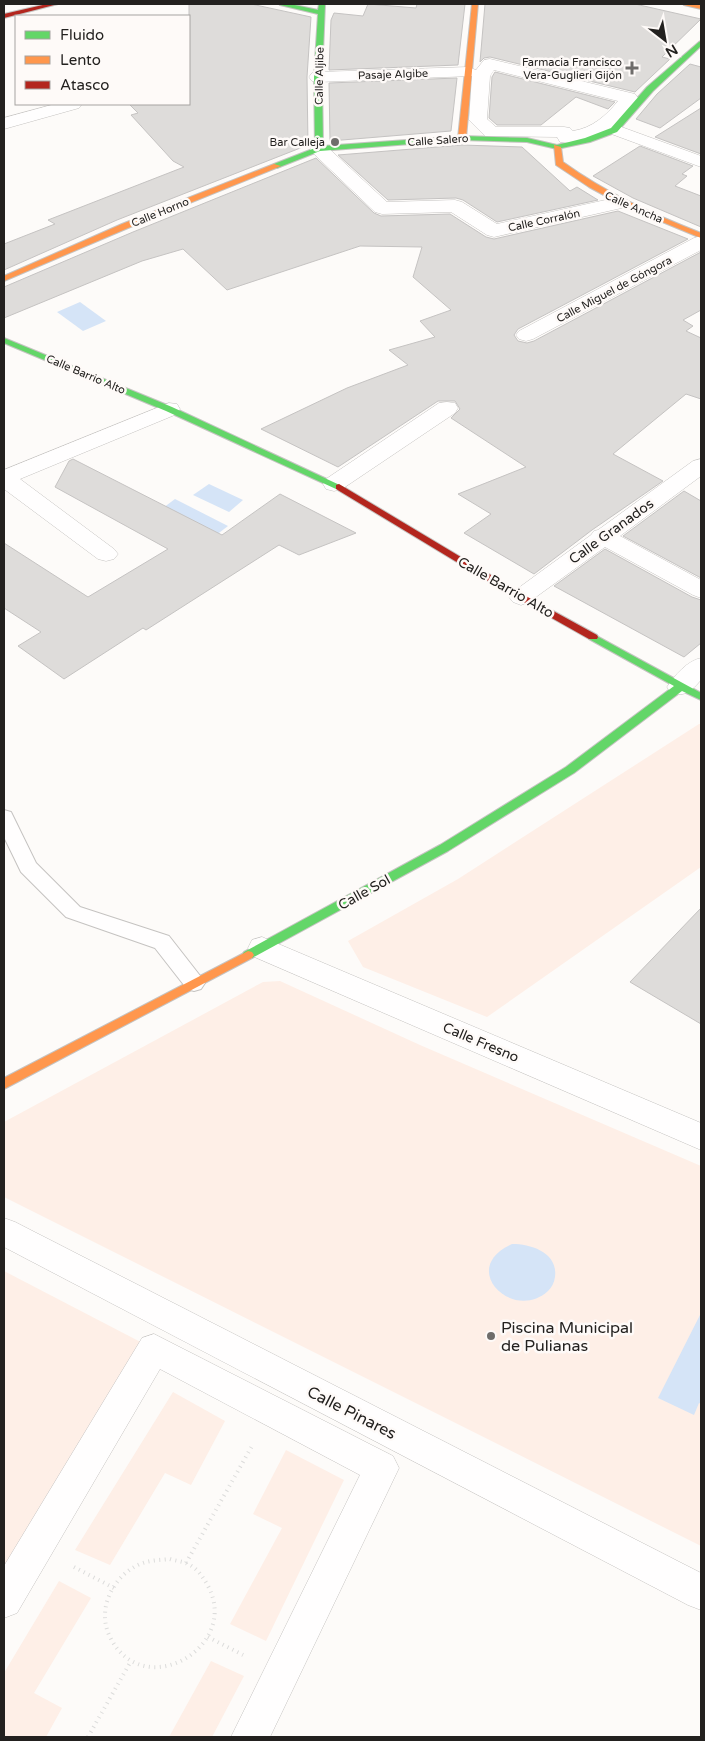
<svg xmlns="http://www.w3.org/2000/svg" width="705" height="1741" viewBox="0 0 705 1741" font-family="'Varela Round',sans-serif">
  <rect width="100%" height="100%" fill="#fdfbf9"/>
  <g fill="#feefe7">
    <polygon points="699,724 701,724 701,867 487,1017 363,967 348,941 458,879"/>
    <polygon points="280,981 420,1045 701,1166 701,1546 4,1197 4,1122 263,982"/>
    <polygon points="4,1271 154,1349 4,1600"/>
    <polygon points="173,1392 225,1421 191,1485 165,1473 110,1565 75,1550"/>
    <polygon points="286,1450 344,1480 266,1641 230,1624 282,1528 253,1514"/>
    <polygon points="59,1581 91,1598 34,1693 62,1708 46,1737 4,1737 4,1673"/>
    <polygon points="211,1661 244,1676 212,1737 169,1737"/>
  </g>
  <g fill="#d5e4f7">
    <polygon points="80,302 106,321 83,331 57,312"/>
    <polygon points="209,484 243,500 229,512 193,495"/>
    <polygon points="175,499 228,526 211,539 151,517"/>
    <path d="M 512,1244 C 532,1244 558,1253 555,1277 C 554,1283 552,1287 548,1291 C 513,1323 457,1268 512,1244 Z"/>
    <polygon points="701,1313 701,1404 699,1403 694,1415 658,1398"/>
  </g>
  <g fill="#dedcda" stroke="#c5c3c2">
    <polygon points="189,4 251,4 311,17 307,77 308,145 117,220 4,270 4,244 55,224 48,220 184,167 173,161 131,115 138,113 129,104 189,104"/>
    <polygon points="368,4 416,8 417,4 465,4 458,65 329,70 331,20 334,13 363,16"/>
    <polygon points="485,4 635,4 701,19 662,57 670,59 635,92 490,57 484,58 480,62"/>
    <polygon points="690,64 701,67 701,98 660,128 636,119 657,94"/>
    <polygon points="495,72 615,102 608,109 576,97 541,125 497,125 489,118 492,77"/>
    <polygon points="457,78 451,131 330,141 329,83"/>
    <polygon points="701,108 701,154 655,137"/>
    <polygon points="462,145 522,147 570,191 577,187 598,200 497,222 463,200 456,198 388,200 338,155"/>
    <polygon points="640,146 693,166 682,174 687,176 675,186 701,196 701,227 633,198 593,176"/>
    <polygon points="316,158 374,213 381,216 450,214 486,237 494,239 618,211 688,239 518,329 514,335 518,341 527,343 534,341 701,252 701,310 683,320 693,326 686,331 701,338 701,399 686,394 613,454 663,481 592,530 534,574 464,533 491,514 458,494 526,467 451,418 460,409 455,401 438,401 338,467 261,429 347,388 408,365 389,350 435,337 420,321 451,310 413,277 422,247 360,246 227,290 183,249 142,261 4,318 4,287 133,232"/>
    <polygon points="73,459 222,535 280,494 356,533 299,555 279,545 146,630 143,628 64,679 18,646 41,632 4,608 4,543 88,597 168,549 55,487 69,461"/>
    <polygon points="684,491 701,501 701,578 623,536"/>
    <polygon points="605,549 692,597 701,600 701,643 684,657 554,586"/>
    <polygon points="701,908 701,1024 630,982"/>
  </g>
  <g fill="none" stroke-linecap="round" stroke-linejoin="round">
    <g stroke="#c5c3c1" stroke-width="2">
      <polygon id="lane" points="4,810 11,812 36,863 80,907 169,936 201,977 205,983 201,989 194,991 187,989 155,948 66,917 21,872 4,837"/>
    </g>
    <g stroke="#c5c3c1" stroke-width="1">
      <g id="street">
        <path d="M 490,59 L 635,94 L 638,98 L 616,125 L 701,156 L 701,167 L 606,132 C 594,139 574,145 560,142 L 557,137 L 485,136 L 469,120 L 472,76 L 318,82 L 312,81 L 309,77 L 312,73 L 318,72 L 468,67 L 476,70 L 484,60 ZM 494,70 L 618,101 C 606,116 592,128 573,131 L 570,128 L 564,127 L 496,127 L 487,119 L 490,76 Z"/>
        <polygon points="55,104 82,104 79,108 4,129 4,118"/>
        <polygon points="319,143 325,145 387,202 455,200 462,202 497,224 619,197 626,199 629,203 626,207 494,237 487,235 451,212 382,214 375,212 313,153 310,149 313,145"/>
        <polygon points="701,236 701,250 533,339 526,341 519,339 516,335 519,331 694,238"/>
        <polygon points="447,402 455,403 458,408 455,413 342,489 334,491 326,489 323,484 326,479 439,403"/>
        <polygon points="169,403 177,404 180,409 177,414 20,479 114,549 118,554 114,559 106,561 98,559 4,489 4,470"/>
        <polygon points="701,459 701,476 620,536 701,580 701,598 693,595 605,547 529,602 521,605 513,602 509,597 513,592 591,535 594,531 598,530 693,461"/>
        <path d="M 701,658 L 701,680 C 691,691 686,697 671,693 L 667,687 C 675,675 687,661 701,658 Z"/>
        <polygon points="262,937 701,1123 701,1150 252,956 248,948 252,940"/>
        <polygon points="4,1218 15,1222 701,1573 701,1610 688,1605 4,1247"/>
        <polygon points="154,1334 393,1456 399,1468 270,1737 231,1737 360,1475 160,1369 17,1613 4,1618 4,1566 142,1338"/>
      </g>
    </g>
    <g stroke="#c5c3c1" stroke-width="2">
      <g id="fast">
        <polygon points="279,4 290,4 318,10 319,4 325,4 322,77 323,146 462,136 527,138 557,145 585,138 611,128 647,87 699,42 701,41 701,46 653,91 617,132 590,142 557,149 527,142 462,140 320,151 277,168 274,168 274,164 315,148 314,77 318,14 280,5"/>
        <polygon points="4,338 172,407 344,487 342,489 336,489 166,411 4,343"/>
        <polygon points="593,634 701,693 701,700 682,691 574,773 448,851 252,958 244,958 242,955 244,952 440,845 566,767 674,686 589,639 588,637 589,635"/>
      </g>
    </g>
    <g stroke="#c5c3c1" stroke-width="2">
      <g id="slow">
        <polygon points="472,4 478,4 466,138 462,140 458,138"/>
        <polygon points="683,4 701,5 701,9 684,5"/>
        <path d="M 554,145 L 561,147 L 563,162 C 606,193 652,214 701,233 L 701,238 L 624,206 L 589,187 L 556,165 Z"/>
        <polygon points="274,164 281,166 128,228 4,281 4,276 122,224"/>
        <polygon points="248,951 252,952 254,955 252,958 4,1089 4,1078"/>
      </g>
    </g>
    <g stroke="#c5c3c1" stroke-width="2">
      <g id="jam">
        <polygon points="47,4 58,4 4,18 4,14"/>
        <polygon points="339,484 524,595 597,635 598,637 597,639 589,639 518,599 336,489 336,485"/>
      </g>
    </g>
    <g stroke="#dcdcdb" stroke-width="4" stroke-dasharray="1 4.5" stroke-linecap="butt">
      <path d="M 170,1559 C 176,1561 182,1561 188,1564 C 198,1569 203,1577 208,1586 C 241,1647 143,1704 110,1637 C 96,1609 113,1576 140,1564 C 150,1560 160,1560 170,1559 Z"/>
      <polyline points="186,1563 252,1446"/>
      <polyline points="74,1567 114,1588"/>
      <polyline points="208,1637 243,1655"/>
      <polyline points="88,1737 131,1661"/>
    </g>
    <use href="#lane" fill="#fffefe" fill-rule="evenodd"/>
    <use href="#street" fill="#fffefe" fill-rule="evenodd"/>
    <use href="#fast" fill="#63d668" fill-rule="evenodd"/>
    <use href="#slow" fill="#ff974d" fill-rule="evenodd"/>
    <use href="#jam" fill="#b3261e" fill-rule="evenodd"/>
  </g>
  <g fill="#6f6d6b" stroke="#fefaf8" stroke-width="2">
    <path d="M629.5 60.5h5v5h5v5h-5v5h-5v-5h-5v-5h5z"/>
    <circle cx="335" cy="142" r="5"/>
    <circle cx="491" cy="1336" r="5"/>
  </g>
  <g text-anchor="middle" stroke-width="5" stroke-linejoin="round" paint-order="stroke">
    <g font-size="11" fill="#23211f" stroke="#fefaf8" text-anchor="end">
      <text x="622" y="66">Farmacia Francisco<tspan x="622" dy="13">Vera-Guglieri Gijón</tspan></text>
      <text x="325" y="146">Bar Calleja</text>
    </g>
    <g font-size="11" fill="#23211f" stroke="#fefaf8">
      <text transform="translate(393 74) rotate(-2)" y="4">Pasaje Algibe</text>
      <text transform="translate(319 76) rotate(-89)" y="4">Calle Aljibe</text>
      <text transform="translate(438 140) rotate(-4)" y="4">Calle Salero</text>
      <text transform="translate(634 207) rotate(24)" y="4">Calle Ancha</text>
      <text transform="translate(160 212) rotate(-22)" y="4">Calle Horno</text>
      <text transform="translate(544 220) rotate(-12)" y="4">Calle Corralón</text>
      <text transform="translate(614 289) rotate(-28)" y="4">Calle Miguel de Góngora</text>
      <text transform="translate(86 374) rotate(23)" y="4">Calle Barrio Alto</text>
    </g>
    <g font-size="14" fill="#23211f" stroke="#fefaf8">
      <text transform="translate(611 531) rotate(-36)" y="5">Calle Granados</text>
      <text transform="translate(506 587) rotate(30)" y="5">Calle Barrio Alto</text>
      <text transform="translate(364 892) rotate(-29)" y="5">Calle Sol</text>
      <text transform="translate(481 1042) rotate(23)" y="5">Calle Fresno</text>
    </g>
    <g font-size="16" fill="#23211f" stroke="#fefaf8" text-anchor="start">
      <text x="501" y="1333">Piscina Municipal<tspan x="501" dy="18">de Pulianas</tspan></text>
    </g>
    <g font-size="16" fill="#23211f" stroke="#fefaf8">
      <text transform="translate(352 1412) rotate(27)" y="6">Calle Pinares</text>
    </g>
  </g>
  <rect width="705" height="1741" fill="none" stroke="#23211f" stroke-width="10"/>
  <rect x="15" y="15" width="175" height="90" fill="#fefaf8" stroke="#a6a3a1"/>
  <rect x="25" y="31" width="25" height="8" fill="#63d668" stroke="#a6a3a1"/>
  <text x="60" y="40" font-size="15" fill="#23211f">Fluido</text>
  <rect x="25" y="56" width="25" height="8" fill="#ff974d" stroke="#a6a3a1"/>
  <text x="60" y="65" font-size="15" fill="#23211f">Lento</text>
  <rect x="25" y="81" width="25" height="8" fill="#b3261e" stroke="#a6a3a1"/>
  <text x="60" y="90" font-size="15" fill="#23211f">Atasco</text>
  <g transform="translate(665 40) rotate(149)" stroke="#fefaf8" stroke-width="4" paint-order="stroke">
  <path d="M0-4L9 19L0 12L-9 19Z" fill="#23211f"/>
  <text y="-8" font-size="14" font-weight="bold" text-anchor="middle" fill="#23211f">N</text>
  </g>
</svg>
